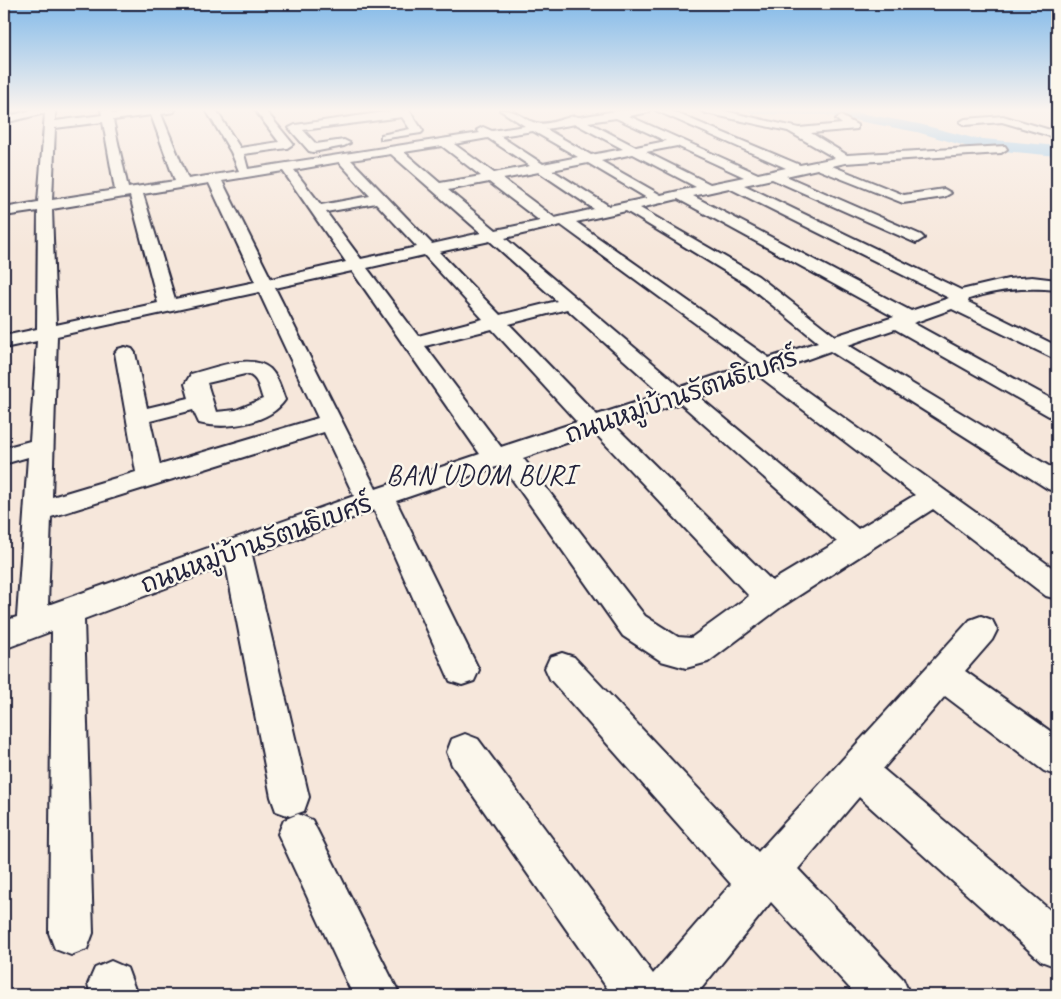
<svg xmlns="http://www.w3.org/2000/svg" width="1061" height="999" viewBox="0 0 1061 999" font-family="Caveat,'Playpen Sans Thai',sans-serif">
  <rect width="100%" height="100%" fill="#f6e7db"/>
  <filter id="ink" filterUnits="userSpaceOnUse"><feTurbulence type="fractalNoise" baseFrequency=".02" numOctaves="2"/><feDisplacementMap in="SourceGraphic" scale="10" xChannelSelector="R" yChannelSelector="G"/><feConvolveMatrix kernelMatrix="1 2 1 2 8 2 1 2 1" color-interpolation-filters="sRGB"/></filter>
  <g filter="url(#ink)">
    <g fill="none" stroke-linecap="round" stroke-linejoin="round">
      <polygon fill="#8cc4eb" fill-rule="evenodd" points="747,110 843,110 919,124 973,138 1057,146 1057,156 972,148 917,132 826,115 754,114"/>
      <g stroke="#22223b" stroke-width="4">
        <g id="minor">
          <path d="M 33,110 L 55,110 L 55,121 L 102,115 L 101,110 L 111,110 L 112,114 L 146,110 L 175,110 L 174,112 L 161,114 L 188,179 L 239,171 L 231,152 L 206,110 L 216,110 L 240,148 L 279,142 L 255,110 L 265,110 L 293,144 L 287,148 L 244,154 L 248,169 L 480,133 L 477,130 L 483,127 L 492,131 L 525,126 L 500,110 C 520,110 521,119 536,123 C 547,126 564,118 574,116 L 579,117 L 616,111 L 650,110 L 649,112 L 629,116 L 758,174 L 786,168 L 655,110 L 669,110 L 800,165 L 835,158 L 788,131 L 706,113 L 701,110 L 720,110 L 799,128 L 842,124 L 836,119 L 841,116 L 857,125 L 857,129 L 811,133 L 847,155 L 1005,146 L 1007,149 L 1001,153 L 845,163 L 832,166 L 904,195 L 944,189 L 951,193 L 944,197 L 903,203 L 817,169 L 786,176 L 921,235 L 924,238 L 916,243 L 772,179 L 744,185 L 961,290 L 1008,279 L 1032,277 L 1057,280 L 1057,290 C 1026,287 999,289 969,299 L 968,302 L 1057,346 L 1057,360 L 952,309 L 913,323 L 1057,402 L 1057,418 L 1049,416 L 895,329 L 848,345 L 1057,471 L 1057,492 L 1048,489 L 830,351 L 777,370 L 1057,571 L 1057,599 L 1046,596 L 933,509 L 781,607 L 708,662 L 686,668 L 661,661 L 623,636 L 502,465 L 396,501 L 479,670 L 474,681 L 462,685 L 450,681 L 374,510 L 252,555 L 309,797 L 304,811 L 290,816 L 276,811 L 271,797 L 226,565 L 84,619 L 93,933 L 87,949 L 71,955 L 55,949 L 49,933 L 52,631 L 4,649 L 4,621 L 17,617 L 28,457 L 4,464 L 4,448 L 30,441 L 37,341 L 4,348 L 4,336 L 37,329 L 38,211 L 4,216 L 4,208 L 38,202 L 45,113 L 4,123 L 4,117 ZM 151,115 L 175,181 L 128,188 L 113,120 ZM 616,118 L 666,141 L 636,147 L 588,122 ZM 103,122 L 115,190 L 52,200 L 55,128 ZM 576,124 L 623,149 L 591,155 L 546,129 ZM 533,131 L 578,157 L 543,164 L 500,136 ZM 488,138 L 530,166 L 494,173 L 454,144 ZM 442,146 L 481,176 L 440,183 L 404,152 ZM 677,146 L 744,177 L 710,184 L 646,152 ZM 391,154 L 481,233 L 432,244 L 351,160 ZM 633,154 L 696,187 L 661,195 L 601,161 ZM 339,162 L 370,196 L 321,205 L 294,170 ZM 588,163 L 647,198 L 609,206 L 552,170 ZM 283,171 L 346,262 L 271,279 L 222,181 ZM 539,172 L 594,209 L 555,218 L 503,179 ZM 489,182 L 540,221 L 496,230 L 448,190 ZM 209,183 L 255,282 L 175,299 L 143,194 ZM 729,188 L 949,298 L 911,311 L 693,196 ZM 130,196 L 158,303 L 56,325 L 52,209 ZM 678,199 L 894,317 L 835,336 L 758,276 L 640,208 ZM 376,203 L 417,247 L 361,259 L 326,212 ZM 626,211 L 746,284 L 818,342 L 769,358 L 576,222 ZM 561,225 L 751,364 L 681,387 L 505,238 ZM 490,241 L 557,301 L 500,315 L 439,252 ZM 424,255 L 483,319 L 418,336 L 367,268 ZM 352,271 L 480,454 L 376,489 L 275,288 ZM 259,292 L 318,418 L 160,465 L 150,421 L 193,410 L 199,423 C 225,430 269,424 285,400 C 281,389 278,377 270,369 C 251,352 212,369 191,374 L 185,384 L 189,398 L 147,408 L 135,353 L 132,349 L 125,347 L 118,349 L 115,353 L 136,472 L 52,497 L 57,336 ZM 567,309 L 662,394 L 597,415 L 509,324 ZM 492,329 L 577,422 L 501,447 L 425,346 ZM 245,374 C 258,375 259,389 263,399 L 236,410 L 216,412 L 207,383 ZM 759,376 L 915,495 L 858,529 L 699,397 ZM 680,403 L 837,542 L 772,581 L 615,426 ZM 324,432 L 354,496 L 48,605 L 51,517 ZM 595,433 L 749,596 L 691,638 L 678,637 L 645,616 L 523,458 Z"/>
          <polygon points="399,110 409,110 423,131 421,133 381,139 381,135 410,129 402,117 303,130 316,144 344,140 350,143 344,146 313,152 309,151 289,128 295,125"/>
          <polygon points="1003,116 1057,132 1057,138 1002,122 965,125 960,122 965,119"/>
          <polygon points="981,616 992,620 997,630 992,640 965,671 1057,736 1057,776 1044,771 945,696 883,769 1057,916 1057,967 1041,961 859,797 798,869 903,979 910,995 856,995 771,902 696,995 612,995 452,765 447,752 452,739 465,734 478,739 653,974 731,884 550,679 545,668 550,657 562,653 574,657 758,852 970,620"/>
          <polygon points="298,814 312,820 400,995 353,995 278,834 284,820"/>
          <polygon points="111,961 127,968 137,995 91,995 88,984 95,968"/>
        </g>
      </g>
      <use href="#minor" fill="#fbf7ec" fill-rule="evenodd"/>
    </g>
  </g>
  <linearGradient id="sky" x2="0" y2="1"><stop stop-color="#83bae9"/><stop offset="0.44" stop-color="#fbf4ef"/><stop offset="1" stop-color="#fbf4ef" stop-opacity="0"/></linearGradient>
  <rect width="1061" height="250" fill="url(#sky)"/>
  <g text-anchor="middle" stroke-width="5" stroke-linejoin="round" paint-order="stroke">
    <g font-size="25" fill="#22223b" stroke="#fbf7ec">
      <text transform="translate(681 395) rotate(-19)" y="9">ถนนหมู่บ้านรัตนธิเบศร์</text>
      <text transform="translate(256 543) rotate(-20)" y="9">ถนนหมู่บ้านรัตนธิเบศร์</text>
    </g>
    <g font-size="28" letter-spacing="1" fill="#22223b" stroke="#fbf7ec">
      <text x="481" y="484">BAN UDOM BURI</text>
    </g>
  </g>
  <rect width="1061" height="999" fill="none" stroke="#fbf7ec" stroke-width="20"/>
  <rect x="10" y="10" width="1041" height="979" fill="none" stroke="#22223b" stroke-width="2" filter="url(#ink)"/>
</svg>
